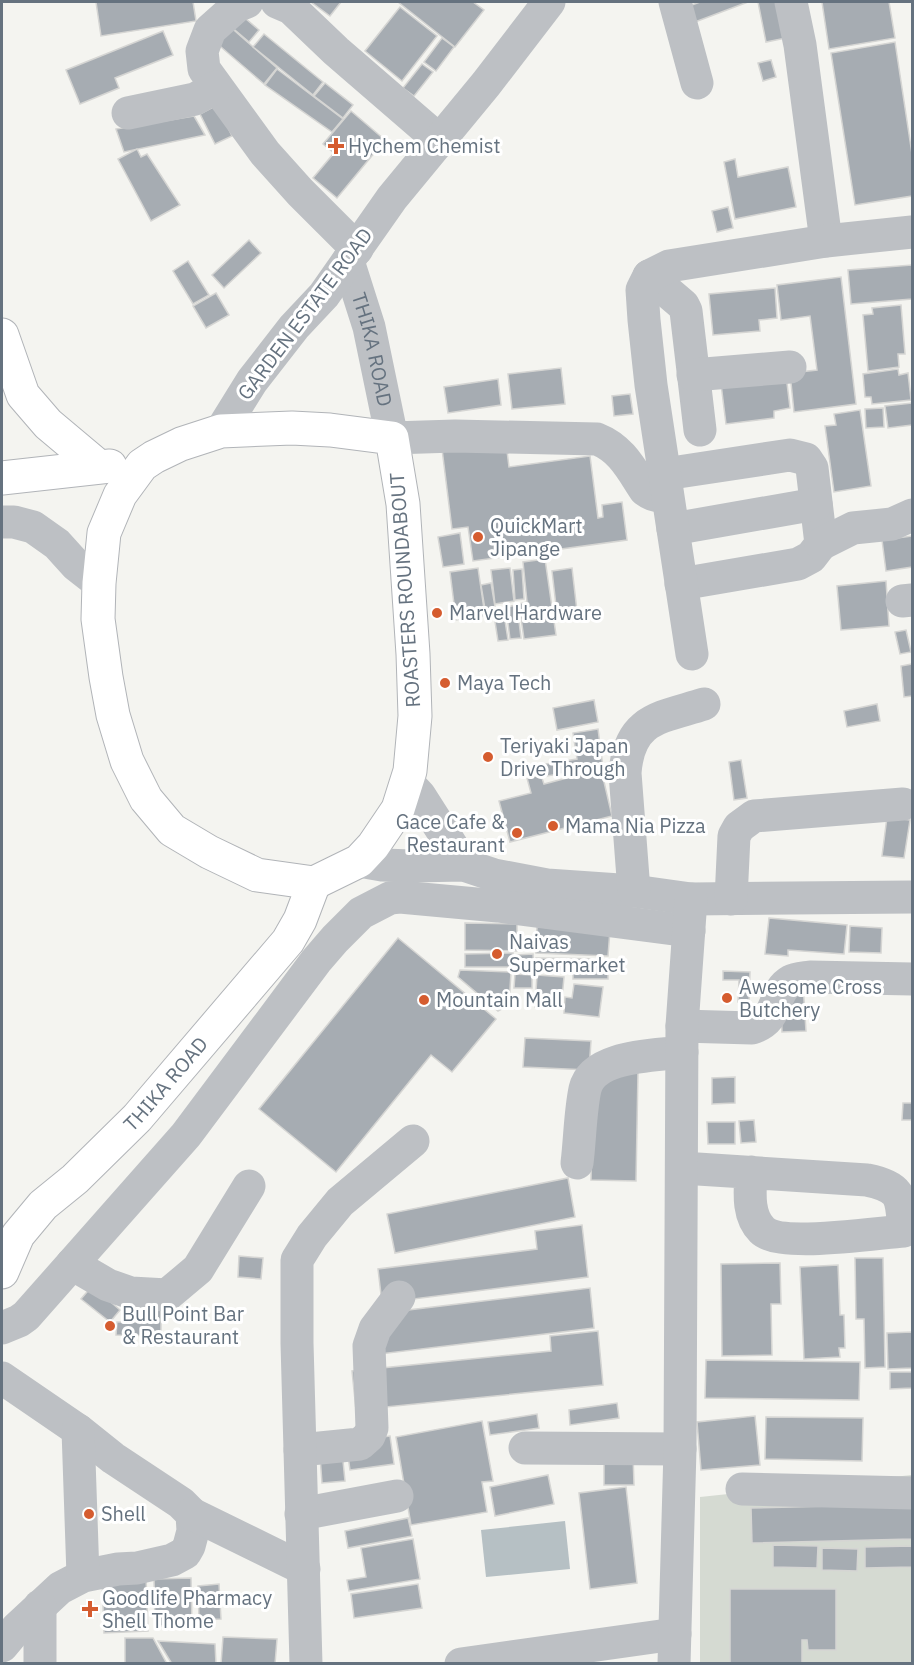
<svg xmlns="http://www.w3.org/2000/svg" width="914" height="1665" viewBox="0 0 914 1665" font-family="'IBM Plex Sans',sans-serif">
  <rect width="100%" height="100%" fill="#f4f4f0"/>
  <polygon fill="#d5dad2" points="912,1475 912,1663 700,1664 700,1497"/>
  <polygon fill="#b6c0c4" points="565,1521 570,1569 486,1577 481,1530"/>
  <g fill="#a6acb2" stroke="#d5d5d3" stroke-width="1.5">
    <polygon points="96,2 193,2 196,21 101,36"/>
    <polygon points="311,2 341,2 330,16"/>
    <polygon points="398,2 473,2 484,10 455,47"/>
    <polygon points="700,2 748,2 687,25 681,9"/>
    <polygon points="758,2 779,2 786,38 766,42"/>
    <polygon points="822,2 889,2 895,38 829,49"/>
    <polygon points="400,7 437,36 402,81 365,51"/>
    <polygon points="239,13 259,30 249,42 229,25"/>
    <polygon points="227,24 277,68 264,84 214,41"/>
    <polygon points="163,31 173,55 115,78 119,88 80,104 66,70"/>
    <polygon points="264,34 323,82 313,95 253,47"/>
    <polygon points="442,38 454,47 436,71 424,62"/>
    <polygon points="895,42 912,154 912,196 855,205 831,53"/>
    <polygon points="771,60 776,77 763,81 758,63"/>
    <polygon points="422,64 433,72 414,96 403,88"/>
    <polygon points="277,69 343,119 332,132 265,85"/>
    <polygon points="325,83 353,105 343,118 314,96"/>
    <polygon points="217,105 232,136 215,144 200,114"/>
    <polygon points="351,111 385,140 337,198 313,178 334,153 323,144"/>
    <polygon points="194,116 205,135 124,152 116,129"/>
    <polygon points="137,149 141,157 147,154 180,205 151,221 118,159"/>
    <polygon points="735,159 738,177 788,167 796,207 735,219 724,162"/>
    <polygon points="728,207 733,228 717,232 712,211"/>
    <polygon points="249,240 261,253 224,288 212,275"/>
    <polygon points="188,261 209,295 193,304 173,271"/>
    <polygon points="912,265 912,299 851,304 848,270"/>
    <polygon points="841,277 856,404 794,412 790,373 817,370 810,316 781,320 777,285"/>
    <polygon points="775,288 777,318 759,320 760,331 713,335 709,294"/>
    <polygon points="216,293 229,315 206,328 193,306"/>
    <polygon points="901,305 905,354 898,354 899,367 868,371 863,315 873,314 872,308"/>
    <polygon points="561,368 565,404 512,409 508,374"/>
    <polygon points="898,369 899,375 908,373 911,400 872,404 871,397 865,397 863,374"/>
    <polygon points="786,375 790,408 774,411 774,418 726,424 721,384"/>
    <polygon points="498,379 501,405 448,413 444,387"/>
    <polygon points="630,394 633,414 614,416 612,396"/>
    <polygon points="912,403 912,425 888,428 885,406"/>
    <polygon points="883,408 884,427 866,428 865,409"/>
    <polygon points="860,410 871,486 834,492 825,426 836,425 834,414"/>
    <polygon points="506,443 509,467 590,456 598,518 603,517 602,505 622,502 627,540 473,561 468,527 452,529 442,449"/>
    <polygon points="460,533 464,564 443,567 438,537"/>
    <polygon points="912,536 912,567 886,571 882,540"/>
    <polygon points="545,559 556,635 524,639 519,604 527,602 523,562"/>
    <polygon points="478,568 485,616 456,620 450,572"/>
    <polygon points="510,568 514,601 495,604 491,570"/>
    <polygon points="572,568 577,611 557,614 552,571"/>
    <polygon points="522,569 524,599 515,600 513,570"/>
    <polygon points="886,581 889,626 841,630 837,586"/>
    <polygon points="491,583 496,613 486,615 481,585"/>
    <polygon points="517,605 521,638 510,639 506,607"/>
    <polygon points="503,608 508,640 498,641 494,615 498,614 497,609"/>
    <polygon points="906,630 911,652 900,654 895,632"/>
    <polygon points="912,664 912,696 904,697 901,666"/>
    <polygon points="594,700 598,722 557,730 553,708"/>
    <polygon points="877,704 880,721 847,727 844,711"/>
    <polygon points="598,729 603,767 547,776 545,764 577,759 573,733"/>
    <polygon points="741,760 747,798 734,800 729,762"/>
    <polygon points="601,769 612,816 510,842 499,801 531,793 527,778 541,775 544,784"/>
    <polygon points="887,817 910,820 904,858 882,856"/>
    <polygon points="769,918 847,925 844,954 788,950 788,956 765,954"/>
    <polygon points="465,923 517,924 517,951 465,950"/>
    <polygon points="850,926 882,928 881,953 849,952"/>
    <polygon points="537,927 610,930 608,956 536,953"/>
    <polygon points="398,938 496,1019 452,1072 431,1055 336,1172 259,1109"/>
    <polygon points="513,953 513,967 465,967 465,954"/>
    <polygon points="533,954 534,970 517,972 516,955"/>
    <polygon points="536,958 608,959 608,979 573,979 573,972 536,971"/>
    <polygon points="460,970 511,972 509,1005 498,1011 458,977"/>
    <polygon points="723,971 750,972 749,1003 738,1002 739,980 723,980"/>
    <polygon points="515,974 532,975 532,988 514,988"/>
    <polygon points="537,975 564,977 561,1009 535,1007"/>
    <polygon points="574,984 603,987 599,1017 564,1013 565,997 572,998"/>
    <polygon points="803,984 806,1031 782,1032 780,985"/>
    <polygon points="525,1038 591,1041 589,1070 523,1067"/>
    <polygon points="593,1070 638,1071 636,1181 591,1180"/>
    <polygon points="735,1077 735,1103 712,1104 712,1078"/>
    <polygon points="903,1103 912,1103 912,1120 902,1120"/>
    <polygon points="754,1120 756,1142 741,1143 739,1121"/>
    <polygon points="707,1122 735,1122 735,1144 708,1144"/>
    <polygon points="568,1178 575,1217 395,1253 387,1214"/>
    <polygon points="582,1225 588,1277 382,1303 378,1269 537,1249 535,1231"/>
    <polygon points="239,1256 263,1258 261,1279 238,1277"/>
    <polygon points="855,1258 883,1258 885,1367 865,1368 864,1319 856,1319"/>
    <polygon points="780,1263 781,1304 771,1304 772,1355 722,1356 721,1264"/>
    <polygon points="838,1265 840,1315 844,1315 845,1348 839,1348 840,1357 804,1359 800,1267"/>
    <polygon points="92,1286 120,1310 110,1322 81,1299"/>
    <polygon points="590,1288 594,1328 380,1354 375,1314"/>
    <polygon points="139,1301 161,1301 161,1336 116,1335 117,1322 139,1322"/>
    <polygon points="598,1331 603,1385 356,1410 352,1371 551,1351 550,1336"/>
    <polygon points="912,1332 912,1368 888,1369 887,1333"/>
    <polygon points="706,1360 860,1362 859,1400 705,1398"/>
    <polygon points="890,1372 912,1372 912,1388 890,1389"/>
    <polygon points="617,1403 619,1418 570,1425 569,1410"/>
    <polygon points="537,1414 539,1428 490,1435 488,1422"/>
    <polygon points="755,1416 760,1465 701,1470 697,1422"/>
    <polygon points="766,1417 863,1418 862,1461 765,1459"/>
    <polygon points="482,1421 493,1481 482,1482 487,1512 411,1525 396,1437"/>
    <polygon points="390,1436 394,1464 350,1470 346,1442"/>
    <polygon points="341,1441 345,1481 322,1483 319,1443"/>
    <polygon points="633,1454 634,1485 604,1485 604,1455"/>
    <polygon points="548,1475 554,1504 495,1516 490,1487"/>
    <polygon points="626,1487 637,1583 590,1589 579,1493"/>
    <polygon points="912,1504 912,1539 752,1543 751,1508"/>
    <polygon points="408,1518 412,1536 348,1548 345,1531"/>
    <polygon points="413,1539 420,1579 349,1591 347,1580 366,1577 361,1548"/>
    <polygon points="773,1545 818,1546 817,1568 773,1567"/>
    <polygon points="912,1546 912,1567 865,1568 865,1547"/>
    <polygon points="822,1548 858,1549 857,1571 822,1570"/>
    <polygon points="146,1576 148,1631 104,1633 102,1578"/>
    <polygon points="191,1578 192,1626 155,1626 154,1579"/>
    <polygon points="219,1584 221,1619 199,1620 198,1586"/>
    <polygon points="418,1584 422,1608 354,1618 351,1594"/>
    <polygon points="730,1589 836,1589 836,1650 808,1650 807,1640 802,1640 802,1663 730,1663"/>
    <polygon points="223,1637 277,1639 275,1664 221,1664"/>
    <polygon points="125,1638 153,1638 167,1664 125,1664"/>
    <polygon points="158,1641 215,1644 216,1664 172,1664"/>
  </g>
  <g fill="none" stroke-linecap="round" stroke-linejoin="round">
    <g stroke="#b1b4b8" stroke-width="35">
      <g id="major">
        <polyline points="2,335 23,395 48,424 98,466"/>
        <polygon points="292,428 330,430 392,438 403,504 413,654 415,716 410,771 398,809 373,846 359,861 314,883 257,875 209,852 172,830 146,799 127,761 113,715 106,677 98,619 99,583 104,533 120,495 142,465 154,457 181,444 221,431"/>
        <polyline points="2,478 110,466"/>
        <path id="s2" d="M 2,1272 L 18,1235 L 43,1205 L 75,1179 L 137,1118 L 288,941 L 300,920 L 314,883"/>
      </g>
    </g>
    <g stroke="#bdc0c4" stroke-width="33">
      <polyline points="247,2 237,6 210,30 202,51 204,69 265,153 300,192 357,249"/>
      <polyline points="277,2 291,8 336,51 439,140"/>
      <polyline points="675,2 697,83"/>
      <polyline points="791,2 800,45 826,241"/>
      <polyline points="128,113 195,99 216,87"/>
      <path id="s1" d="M 348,261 L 369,327 L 392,438 L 455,436 L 597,439 C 622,449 631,469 645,490 C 653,496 658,497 667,494"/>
      <polyline points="649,276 683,305 686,311 700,430"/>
      <polyline points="693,375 790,367"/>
      <polyline points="221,431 252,381 294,327 324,295 392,198 486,84 549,2"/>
      <polyline points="665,474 790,455 806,459 812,468 821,544 811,557 798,564 681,584"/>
      <polyline points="2,522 14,522 33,527 57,544 76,565 99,583"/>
      <polyline points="673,529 816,504"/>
      <polyline points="821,544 853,528 892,524 912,515"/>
      <polyline points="902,601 912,600"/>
      <polyline points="692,654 651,385 644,320 642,290 649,276 669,266 826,241 912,232"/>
      <polyline points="407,782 420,796 464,865"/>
      <polyline points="359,861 382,865 412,866 464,865 494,875 547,885 634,891 691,899 912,897"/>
      <path d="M 634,891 L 625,773 C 629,718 660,718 704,704"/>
      <polyline points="731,899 734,836 739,827 754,816 903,804"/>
      <path d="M 682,1026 L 752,1028 C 781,1019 771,992 791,981 C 796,978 803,978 810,977 L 912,979"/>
      <path d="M 577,1163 C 580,1139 580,1113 585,1089 C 593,1055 654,1056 682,1052"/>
      <path d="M 682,1168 L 867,1180 C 904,1188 901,1198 904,1231 C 876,1233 780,1248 762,1230 C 747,1215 750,1191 751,1172"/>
      <polyline points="72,1264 108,1285 131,1293 167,1295 198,1269 249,1186"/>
      <polyline points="2,1328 19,1321 26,1316 186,1135 316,961 335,939 361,913 390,898 400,897 498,906 689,931"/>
      <polyline points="2,1378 78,1430 113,1458 181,1503 192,1514 193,1531 189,1546 185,1553 172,1560 137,1568 118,1569 83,1576 60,1588 17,1628 2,1646"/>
      <polyline points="78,1430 83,1576"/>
      <polyline points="525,1448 680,1449"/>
      <polyline points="300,1450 360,1444 369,1436 372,1428 369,1346 375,1329 399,1297"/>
      <polyline points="742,1489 912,1493"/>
      <polyline points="192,1514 304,1569"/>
      <polyline points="301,1514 397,1496"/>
      <polyline points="40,1664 40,1606"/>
      <polyline points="306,1664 297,1343 297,1260 312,1236 340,1202 413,1141"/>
      <polyline points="461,1664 675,1634"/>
      <polyline points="674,1664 680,1449 682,1026 691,899"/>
    </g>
    <use href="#major" stroke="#fff" stroke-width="33"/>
  </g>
  <g fill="#d55c2f" stroke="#fff" stroke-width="2">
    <path d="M333 137h6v6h6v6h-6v6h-6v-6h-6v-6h6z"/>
    <circle cx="478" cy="537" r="6"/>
    <circle cx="437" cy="613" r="6"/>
    <circle cx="445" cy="683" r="6"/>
    <circle cx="488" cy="757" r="6"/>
    <circle cx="553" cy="826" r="6"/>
    <circle cx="517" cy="833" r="6"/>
    <circle cx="497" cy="954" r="6"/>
    <circle cx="727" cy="998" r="6"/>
    <circle cx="424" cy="1000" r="6"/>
    <circle cx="110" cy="1326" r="6"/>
    <circle cx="89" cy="1514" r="6"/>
    <path d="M87 1600h6v6h6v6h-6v6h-6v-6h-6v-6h6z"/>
  </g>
  <g text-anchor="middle" stroke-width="6" stroke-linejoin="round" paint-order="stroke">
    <g font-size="20" fill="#65727f" stroke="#fff" text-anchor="start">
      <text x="348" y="153">Hychem Chemist</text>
      <text x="490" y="533">QuickMart<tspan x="490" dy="23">Jipange</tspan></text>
      <text x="449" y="620">Marvel Hardware</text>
      <text x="457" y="690">Maya Tech</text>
      <text x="500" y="753">Teriyaki Japan<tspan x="500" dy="23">Drive Through</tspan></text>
      <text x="505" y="829" text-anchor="end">Gace Cafe &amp;<tspan x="505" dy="23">Restaurant</tspan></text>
      <text x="565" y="833">Mama Nia Pizza</text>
      <text x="509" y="949">Naivas<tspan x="509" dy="23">Supermarket</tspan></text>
      <text x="739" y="994">Awesome Cross<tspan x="739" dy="23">Butchery</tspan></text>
      <text x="436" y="1007">Mountain Mall</text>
      <text x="122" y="1321">Bull Point Bar<tspan x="122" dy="23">&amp; Restaurant</tspan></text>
      <text x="101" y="1521">Shell</text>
      <text x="102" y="1605">Goodlife Pharmacy<tspan x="102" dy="23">Shell Thome</tspan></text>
    </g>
    <g font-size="20" fill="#65727f" stroke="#fff">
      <text transform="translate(305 314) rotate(-53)" y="7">GARDEN ESTATE ROAD</text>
      <text dy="7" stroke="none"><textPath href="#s1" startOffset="92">THIKA ROAD</textPath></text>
      <text transform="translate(405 590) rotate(-94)" y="7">ROASTERS ROUNDABOUT</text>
      <text dy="7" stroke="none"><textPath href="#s2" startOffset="252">THIKA ROAD</textPath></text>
    </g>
  </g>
  <rect width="914" height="1665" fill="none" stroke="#65727f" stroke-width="6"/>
</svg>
